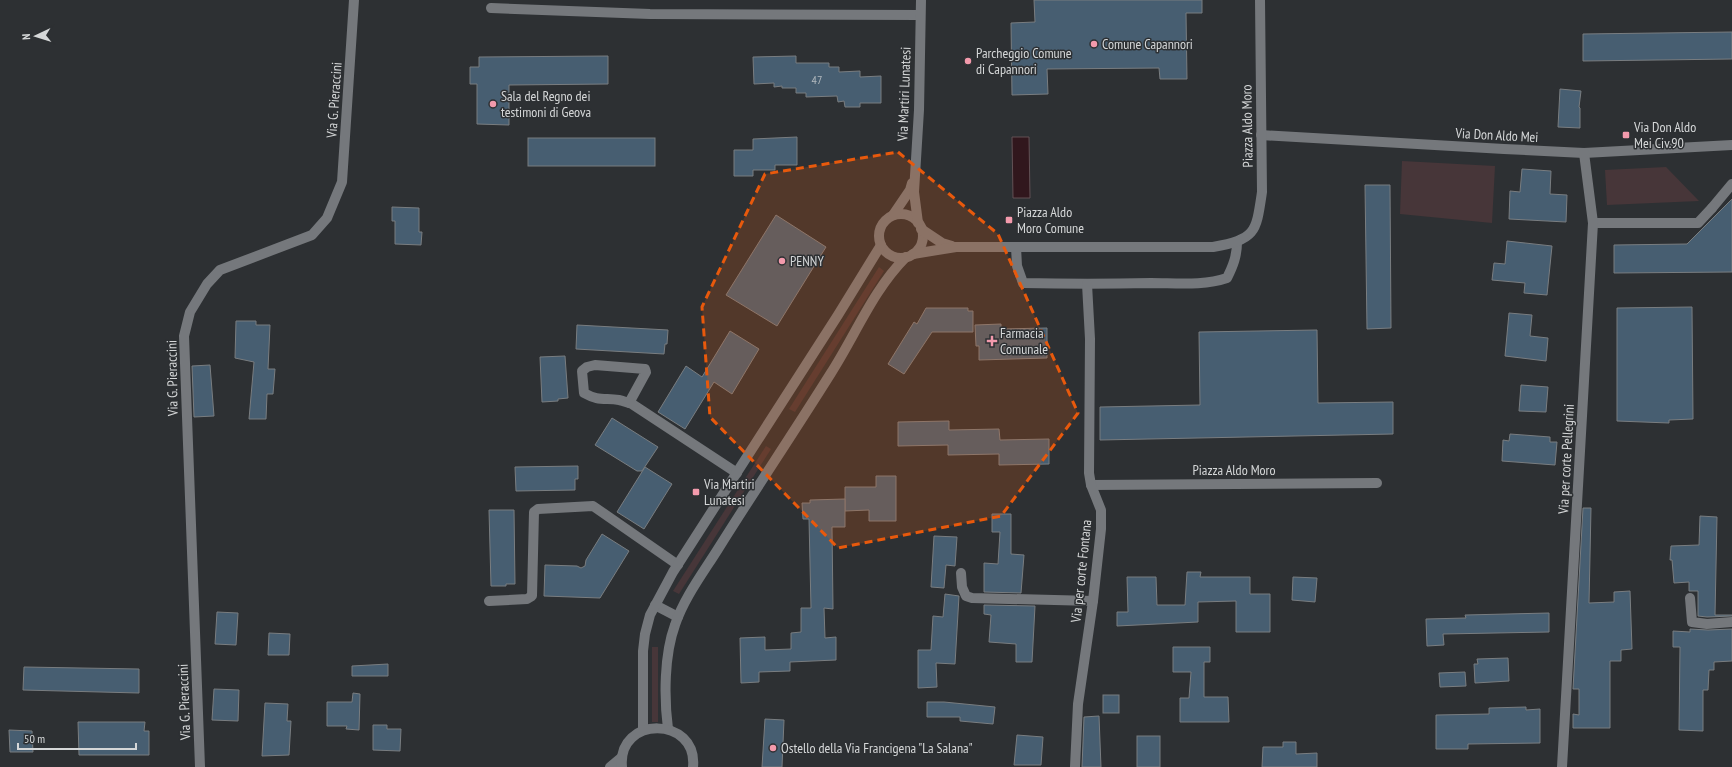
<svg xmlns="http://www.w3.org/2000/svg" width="1732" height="767" viewBox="0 0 1732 767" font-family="'PT Sans Narrow',sans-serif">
  <rect width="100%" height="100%" fill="#2d3033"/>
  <g fill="#473639">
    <polygon points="1402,161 1495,166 1492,223 1400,214"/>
    <polygon points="1666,167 1699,201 1607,205 1605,170"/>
    <polygon points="879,267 884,271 795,412 789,409"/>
    <polygon points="766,446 771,449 679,594 673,591"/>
    <rect x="652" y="647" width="6" height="75"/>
  </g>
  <polygon fill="#31171d" stroke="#625155" points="1012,137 1029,137 1030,198 1013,198"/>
  <g fill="#475e71" stroke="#797d80">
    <polygon points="1034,0 1202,0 1202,13 1186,13 1187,79 1160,79 1159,68 1047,69 1048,94 1012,95 1011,23 1035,22"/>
    <polygon points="1732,32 1732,59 1583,61 1583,34"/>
    <polygon points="608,56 608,84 509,85 509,125 477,124 477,84 470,84 470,67 479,67 479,57"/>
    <polygon points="796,56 796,63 829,63 829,67 839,67 839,72 860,71 860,77 881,76 881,103 860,103 860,107 845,107 844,101 838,102 837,96 806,97 806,93 796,93 796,88 782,88 782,86 774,87 774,83 754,84 753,57"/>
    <polygon points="1560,89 1581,91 1579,107 1580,108 1580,128 1558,127"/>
    <polygon points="797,137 797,165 775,165 775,170 753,170 753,176 734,176 734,150 753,150 753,139"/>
    <rect x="528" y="138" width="127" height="28"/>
    <polygon points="1522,169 1551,171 1550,194 1567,195 1566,222 1509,219 1510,191 1520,192"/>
    <polygon points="1365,185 1390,185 1391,328 1367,329"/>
    <polygon points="1732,199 1732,272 1614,273 1614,245 1687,244"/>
    <polygon points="392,207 419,208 419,232 422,232 421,245 395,244 395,221 392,221"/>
    <polygon points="776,215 826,247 777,326 726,295"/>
    <polygon points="1507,241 1552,246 1547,295 1524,293 1525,283 1492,280 1494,263 1505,264"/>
    <polygon points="1692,307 1693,419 1669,420 1669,423 1617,421 1617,308"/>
    <polygon points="926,308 968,308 968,311 973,311 973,332 932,332 904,374 888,364 914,322 917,324"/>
    <polygon points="1509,313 1532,315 1530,336 1548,338 1546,361 1505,356"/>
    <polygon points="236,321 256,321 256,325 270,325 268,369 275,369 273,394 267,394 266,419 249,419 254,362 235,358"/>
    <polygon points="1001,324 1001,329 1047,328 1047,358 979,360 979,346 976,346 975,325"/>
    <polygon points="577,325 668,330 667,344 665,344 664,354 576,349"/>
    <polygon points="1317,330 1318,403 1393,402 1393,434 1100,440 1100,407 1200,405 1199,332"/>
    <polygon points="730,331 759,349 732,394 714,382 685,429 658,412 686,366 702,377"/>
    <polygon points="565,356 568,398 558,399 558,401 542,402 540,357"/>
    <polygon points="210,365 214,416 194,417 192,366"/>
    <polygon points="1521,385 1548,387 1546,412 1519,411"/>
    <polygon points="612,418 658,447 642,471 637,471 595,445"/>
    <polygon points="949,421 949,430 999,429 1000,440 1049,439 1049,464 999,465 999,454 948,455 948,445 898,446 898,422"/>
    <polygon points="1510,434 1550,437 1550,442 1557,442 1555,465 1502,461 1503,440 1509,441"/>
    <polygon points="578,466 578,479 575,479 575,490 516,491 515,467"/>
    <polygon points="645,467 672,484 644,529 617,512"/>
    <polygon points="876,476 896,476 896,521 869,521 869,510 845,511 845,487 876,487"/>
    <polygon points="845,499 845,527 832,527 833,609 824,608 825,638 836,637 836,660 790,662 790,671 759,672 759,682 741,683 740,638 765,637 765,650 791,649 791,633 801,632 801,608 811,608 809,519 803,519 802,503 810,503 810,500"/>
    <polygon points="1583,508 1591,508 1589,603 1614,602 1614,592 1630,591 1632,649 1621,650 1621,661 1610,661 1610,728 1573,728 1573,714 1579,715 1579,689 1573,689"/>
    <polygon points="489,510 514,510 515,584 506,584 506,586 491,586"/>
    <polygon points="992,514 1011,514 1011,554 1024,555 1021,593 984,592 984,563 998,564 1000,532 992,532"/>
    <polygon points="1700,516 1717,517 1715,615 1732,615 1732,616 1707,617 1698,616 1698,591 1689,591 1689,582 1674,583 1672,560 1670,560 1671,546 1699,545"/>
    <polygon points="602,534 629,551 600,598 544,596 545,565 577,566 581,568 585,566 586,560"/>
    <polygon points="934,536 957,537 955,566 946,565 944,588 931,587"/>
    <polygon points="1187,572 1201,572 1200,577 1250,577 1250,594 1270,594 1270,632 1236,632 1236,601 1198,602 1198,622 1117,626 1117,612 1128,612 1127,577 1156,577 1157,605 1185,605"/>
    <polygon points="1293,577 1317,578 1315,602 1292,600"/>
    <polygon points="945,594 959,596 955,664 936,663 937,687 918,688 918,650 931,650 933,616 943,617"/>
    <polygon points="984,605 1035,606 1032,662 1016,662 1016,644 989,642 991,615 984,614"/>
    <polygon points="217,612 238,613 236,645 215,644"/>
    <polygon points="1549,613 1549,632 1443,634 1444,645 1427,646 1426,619 1466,618 1465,615"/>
    <polygon points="1690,629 1708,630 1732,629 1732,661 1714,662 1714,670 1709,670 1708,690 1703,690 1703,731 1679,730 1680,647 1673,647 1673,631 1690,632"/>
    <polygon points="269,633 290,634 289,655 268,655"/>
    <polygon points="1173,647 1210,647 1210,662 1204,662 1204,697 1228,697 1229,722 1180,722 1180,698 1189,698 1191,672 1173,672"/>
    <polygon points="1508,658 1509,681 1475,683 1474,664 1478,664 1477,659"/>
    <polygon points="388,664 388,676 352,676 352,666"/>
    <polygon points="24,667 139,669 139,693 23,690"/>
    <polygon points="1465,672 1466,686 1440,687 1439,673"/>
    <polygon points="214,689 239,690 238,721 212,720"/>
    <polygon points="353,693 360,694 359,730 346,729 347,726 327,726 327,702 352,702"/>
    <rect x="1103" y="695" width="16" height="18"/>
    <polygon points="927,702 944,702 995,707 993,724 960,721 960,717 927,717"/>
    <polygon points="265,703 288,704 287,721 291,721 289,755 262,756"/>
    <polygon points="1526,707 1526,710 1540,709 1540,743 1468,744 1468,749 1436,749 1436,715 1489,714 1489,708"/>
    <polygon points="1099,716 1101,767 1082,767 1084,717"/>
    <polygon points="765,719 784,720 782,767 762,767"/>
    <polygon points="78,722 145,722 144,731 149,731 149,755 79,755"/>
    <polygon points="373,725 387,725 387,729 401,729 400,751 373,750"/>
    <polygon points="9,730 32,731 33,752 10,752"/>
    <polygon points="1017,735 1043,737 1041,765 1014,765"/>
    <rect x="1137" y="736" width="23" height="31"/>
    <polygon points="1283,742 1296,742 1296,754 1317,753 1317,767 1262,767 1263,747 1283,747"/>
  </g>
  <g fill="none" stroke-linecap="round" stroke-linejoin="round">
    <polyline stroke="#75787c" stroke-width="10" points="1712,208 1732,184"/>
    <g stroke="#75787c" stroke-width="10">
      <polyline points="491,8 650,14 920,15"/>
      <polyline points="1261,135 1504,149 1584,153 1732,145"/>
      <circle cx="901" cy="236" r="22"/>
      <polyline points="893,215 910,190 912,183"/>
      <polyline points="918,223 914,192 919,110 921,0"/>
      <polyline points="1593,223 1698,223 1712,208"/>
      <polyline points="921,229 942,243 952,246"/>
      <path d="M 1016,247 L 1017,266 L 1023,283 C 1066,284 1109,284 1151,283 C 1176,283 1204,286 1227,278 C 1233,266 1237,256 1237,242"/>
      <path d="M 913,254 L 956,247 L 1213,247 C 1256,239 1256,233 1262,192 L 1260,0"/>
      <path d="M 629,403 L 646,372 L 645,369 L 595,365 L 587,367 L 582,371 L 584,393 C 598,401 604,398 619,400 C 624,401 628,403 632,404 L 737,473"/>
      <polyline points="1091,485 1377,483"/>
      <polyline points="961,573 962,587 966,596 972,598 1093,601"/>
      <polyline points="1690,598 1692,622 1707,624 1732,622"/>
      <polyline points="489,601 527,599 532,596 534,512 538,509 593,506 678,565"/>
      <polyline points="655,605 678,617"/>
      <path d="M 668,729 C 664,698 664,655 675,625 C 684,598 703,573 718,549 C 755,490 794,432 831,373 C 856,334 873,290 906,257"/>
      <polyline points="643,730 643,651 645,634 650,615 673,572 838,315 881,245"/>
      <polyline points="200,767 184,336 190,312 207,284 220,270 312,235 327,218 342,182 354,0"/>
      <polyline points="610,767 622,757"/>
      <path d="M 622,767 C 617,715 698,716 693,767"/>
      <polyline points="1075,767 1078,704 1093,601 1101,529 1101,510 1091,485 1089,473 1090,339 1087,284"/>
      <polyline points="1562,767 1593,223 1584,153"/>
    </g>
  </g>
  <path fill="#e8590c" fill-opacity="0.2" stroke="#e8590c" stroke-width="3" stroke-dasharray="8 5" stroke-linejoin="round" d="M 898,152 L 998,234 L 1078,413 L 1001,516 L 838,548 L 710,417 L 702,307 L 765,174 Z"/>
  <g fill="#f39aac" stroke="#2d3033" stroke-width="1.5">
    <circle cx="1094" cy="44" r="4"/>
    <circle cx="968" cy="61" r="4"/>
    <circle cx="493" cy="104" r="4"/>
    <rect x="1622" y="131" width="8" height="8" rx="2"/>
    <rect x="1005" y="216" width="8" height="8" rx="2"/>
    <circle cx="782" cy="261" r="4"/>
    <path d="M990 335h4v4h4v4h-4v4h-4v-4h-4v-4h4z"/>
    <rect x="692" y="488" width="8" height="8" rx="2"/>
    <circle cx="773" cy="748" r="4"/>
  </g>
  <g text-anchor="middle" stroke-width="3" stroke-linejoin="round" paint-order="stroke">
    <g font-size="12" fill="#b2b9be">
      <text x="817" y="84">47</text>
    </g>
    <g font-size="14" fill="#d5d7d8" stroke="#2d3033" text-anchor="start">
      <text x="1102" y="49">Comune Capannori</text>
      <text x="976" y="58">Parcheggio Comune<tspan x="976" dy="16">di Capannori</tspan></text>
      <text x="501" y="101">Sala del Regno dei<tspan x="501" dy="16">testimoni di Geova</tspan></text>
      <text x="1634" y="132">Via Don Aldo<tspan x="1634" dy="16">Mei Civ.90</tspan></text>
      <text x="1017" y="217">Piazza Aldo<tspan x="1017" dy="16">Moro Comune</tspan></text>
      <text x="790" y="266">PENNY</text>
      <text x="1000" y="338">Farmacia<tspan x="1000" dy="16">Comunale</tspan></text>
      <text x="704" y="489">Via Martiri<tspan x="704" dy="16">Lunatesi</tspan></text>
      <text x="781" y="753">Ostello della Via Francigena "La Salana"</text>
    </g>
    <g font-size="14" fill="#d5d7d8" stroke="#2d3033">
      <text transform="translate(904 94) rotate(-88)" y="5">Via Martiri Lunatesi</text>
      <text transform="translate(334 100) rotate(-86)" y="5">Via G. Pieraccini</text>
      <text transform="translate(1247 126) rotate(-91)" y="5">Piazza Aldo Moro</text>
      <text transform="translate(1497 135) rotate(3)" y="5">Via Don Aldo Mei</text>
      <text transform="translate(172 378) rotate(-91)" y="5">Via G. Pieraccini</text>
      <text transform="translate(1566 459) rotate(-87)" y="5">Via per corte Pellegrini</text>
      <text x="1234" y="475">Piazza Aldo Moro</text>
      <text transform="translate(1081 571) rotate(-84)" y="5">Via per corte Fontana</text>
      <text transform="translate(184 702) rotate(-92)" y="5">Via G. Pieraccini</text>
    </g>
  </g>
  <g transform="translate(36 36) rotate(266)" stroke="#2d3033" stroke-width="3" paint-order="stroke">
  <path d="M0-3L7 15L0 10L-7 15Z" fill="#d5d7d8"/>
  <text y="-6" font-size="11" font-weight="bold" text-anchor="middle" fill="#d5d7d8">N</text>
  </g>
  <path d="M18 743v6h118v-6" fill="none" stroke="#d5d7d8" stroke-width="2"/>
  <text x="24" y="743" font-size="12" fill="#d5d7d8" stroke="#2d3033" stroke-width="3" paint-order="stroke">50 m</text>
</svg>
